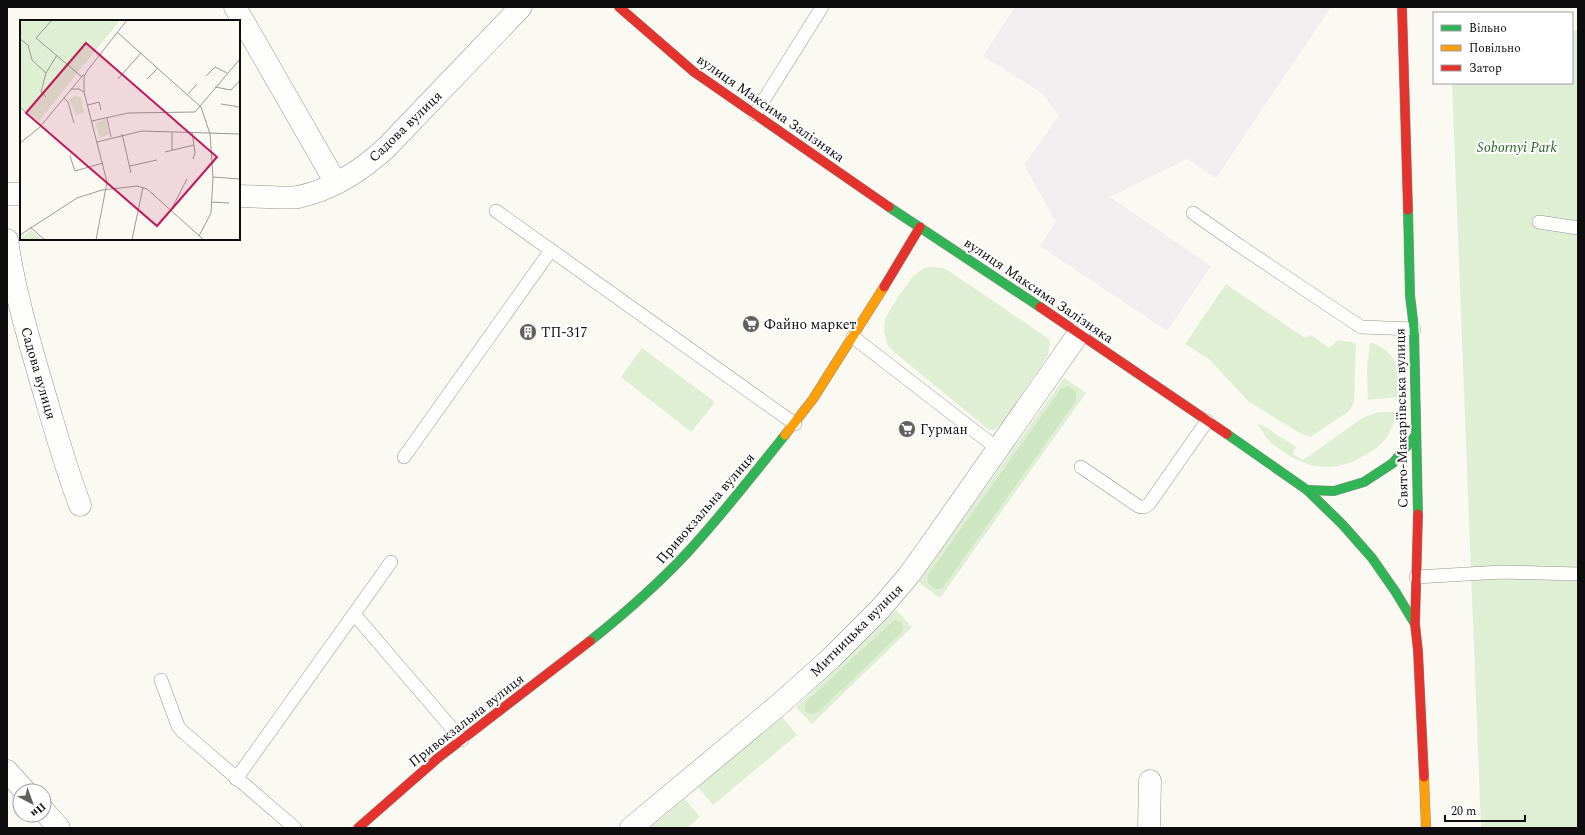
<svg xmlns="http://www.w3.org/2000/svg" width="1585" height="835" viewBox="0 0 1585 835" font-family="Spectral,serif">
  <rect width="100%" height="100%" fill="#fafaf2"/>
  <polygon fill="#f2edee" points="1015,7 1331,7 1216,178 1187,159 1110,197 1211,266 1167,331 1040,246 1056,222 1024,165 1059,116 1042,93 983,56"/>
  <g fill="#dfefd4">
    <polygon points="1572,27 1575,31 1578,30 1578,828 1481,828 1452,83 1572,83"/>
    <polygon points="931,267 943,268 952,273 1049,339 1050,344 1048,355 1002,424 994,430 989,430 894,352 888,346 886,340 884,331 885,319 894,303 913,276 924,268"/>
    <polygon points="1226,284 1305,338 1311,335 1329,348 1338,340 1356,343 1354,402 1349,411 1310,437 1298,432 1248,401 1210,360 1185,344"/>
    <path d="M 1370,342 C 1401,354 1397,368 1399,397 L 1368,400 L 1367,368 Z"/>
    <polygon points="642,348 715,402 691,432 621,377"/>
    <polygon points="1064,378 1086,393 940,598 918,582"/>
    <path d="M 1380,412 L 1397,412 C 1390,437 1383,446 1360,458 C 1333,472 1310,469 1285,453 C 1281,450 1276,447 1272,444 C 1267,439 1262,431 1257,424 L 1262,425 L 1296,447 L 1293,454 L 1303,460 L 1364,417 Z"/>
    <polygon points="896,610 912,627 812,724 796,707"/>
    <polygon points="782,717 797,735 713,805 698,787"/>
    <polygon points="685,799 700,817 687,828 650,828"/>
  </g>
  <g fill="#cfe6c2">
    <path d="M 1068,386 L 1076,392 L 1076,401 L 944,586 L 941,589 C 932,590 925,583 928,575 L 1060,390 L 1064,387 Z"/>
    <polygon points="894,620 901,622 903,629 901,633 818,712 814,714 806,712 805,705 807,701"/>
  </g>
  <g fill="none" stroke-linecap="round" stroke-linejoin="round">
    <g stroke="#949490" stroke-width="14">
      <g id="lane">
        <polyline points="755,114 822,7"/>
        <polyline points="496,211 795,424"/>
        <polyline points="1193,213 1240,246 1361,327 1414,329"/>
        <polyline points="1539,222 1578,228"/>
        <polyline points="853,337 998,449"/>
        <polyline points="404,457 551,250"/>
        <path d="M 1081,467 L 1138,506 C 1143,508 1145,507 1149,504 L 1207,421"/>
        <polyline points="1416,577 1502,572 1578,574"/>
        <polyline points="354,614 462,740"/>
        <polyline points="161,680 178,726 182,731 295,828"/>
        <polyline points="236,779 391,562"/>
      </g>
    </g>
    <g stroke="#949490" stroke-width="23">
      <g id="street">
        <polyline points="235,7 336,183"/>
        <polyline points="7,194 21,194"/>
        <path d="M 239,196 C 255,196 283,199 298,197 C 331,190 362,170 386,148 L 521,7"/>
        <path d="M 7,240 C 14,289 28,337 42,385 C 54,426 65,466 80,505"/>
        <polyline points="7,771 25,791"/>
        <polyline points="44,811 59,828"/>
        <polyline points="631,828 781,703 831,658 881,608 909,575 932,543 1079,333"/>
        <polyline points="1149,828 1150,781"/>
      </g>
    </g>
    <g stroke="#8a8a87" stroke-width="10">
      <g id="fast">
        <polyline points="889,207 1040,307"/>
        <polyline points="1408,210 1410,295 1414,329 1418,514"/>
        <polyline points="1227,434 1307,490 1342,524 1372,558 1395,591 1415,624"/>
        <polyline points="1307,490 1334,491 1364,482 1393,463 1416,435"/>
        <path d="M 590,641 C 624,614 658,584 687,553 C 722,515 753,475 785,435"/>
      </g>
    </g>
    <g stroke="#8a8a87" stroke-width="10">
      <g id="slow">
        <polyline points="785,435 813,399 884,287"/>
        <polyline points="1424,777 1426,828"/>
      </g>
    </g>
    <g stroke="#8a8a87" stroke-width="10">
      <g id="jam">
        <polyline points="619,7 694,72 889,207"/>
        <polyline points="1402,7 1408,210"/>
        <polyline points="884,287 920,227"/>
        <polyline points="1040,307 1227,434"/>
        <polyline points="1418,514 1415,624 1418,651 1424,777"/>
        <polyline points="358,828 438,758 590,641"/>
      </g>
    </g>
    <use href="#lane" stroke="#fefefd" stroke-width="13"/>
    <use href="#street" stroke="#fefefd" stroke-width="22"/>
    <use href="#fast" stroke="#30b455" stroke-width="9"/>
    <use href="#slow" stroke="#ff9f0a" stroke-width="9"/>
    <use href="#jam" stroke="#e5322d" stroke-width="9"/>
  </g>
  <defs>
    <g id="supermarket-disc" transform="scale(0.9)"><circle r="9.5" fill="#60605d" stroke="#fff"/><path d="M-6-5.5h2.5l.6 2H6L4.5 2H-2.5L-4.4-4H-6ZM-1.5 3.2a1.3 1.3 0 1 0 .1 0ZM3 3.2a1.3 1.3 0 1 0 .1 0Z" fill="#fff"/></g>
    <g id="building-disc" transform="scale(0.9)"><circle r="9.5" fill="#60605d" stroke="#fff"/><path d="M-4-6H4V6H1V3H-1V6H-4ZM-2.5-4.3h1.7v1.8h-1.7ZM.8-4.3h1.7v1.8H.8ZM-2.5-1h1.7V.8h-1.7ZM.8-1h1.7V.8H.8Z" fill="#fff"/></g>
  </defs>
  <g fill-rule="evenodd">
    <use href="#supermarket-disc" x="751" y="324"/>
    <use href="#building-disc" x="528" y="332"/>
    <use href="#supermarket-disc" x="907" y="429"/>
  </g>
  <g text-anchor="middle" stroke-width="4" stroke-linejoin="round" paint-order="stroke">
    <g font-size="14" fill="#0d0d0d" stroke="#fff">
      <text transform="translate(771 108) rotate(35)" y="5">вулиця Максима Залізняка</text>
      <text transform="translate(405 126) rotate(-44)" y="5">Садова вулиця</text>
      <text transform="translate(1039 290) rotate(34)" y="5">вулиця Максима Залізняка</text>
      <text transform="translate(39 373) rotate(74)" y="5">Садова вулиця</text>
      <text transform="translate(1401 418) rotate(-91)" y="5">Свято-Макаріївська вулиця</text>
      <text transform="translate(705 508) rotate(-49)" y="5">Привокзальна вулиця</text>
      <text transform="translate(856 630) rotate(-45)" y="5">Митницька вулиця</text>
      <text transform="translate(466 720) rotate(-38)" y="5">Привокзальна вулиця</text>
    </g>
    <g font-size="14" font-style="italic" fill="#246022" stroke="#fff">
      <text x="1517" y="152">Sobornyi Park</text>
    </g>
    <g font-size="14" fill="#0d0d0d" stroke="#fff" text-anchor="start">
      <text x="764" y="329">Файно маркет</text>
      <text x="541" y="337">ТП-317</text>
      <text x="920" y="434">Гурман</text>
    </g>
  </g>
  <g transform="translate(20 20)">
    <rect width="220" height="220" fill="#fafaf2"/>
    <path d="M 0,0 L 100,0 L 19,101 L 0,86 ZM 54,76 L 61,77 L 64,93 L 56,95 L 50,81 ZM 86,99 L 89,114 L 80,118 L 75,103 ZM 11,210 L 22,220 L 0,220 Z" fill="#dfefd4"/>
    <path fill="none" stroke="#9b9b96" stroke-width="1" d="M 32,0 L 16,18 L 62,57M 97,12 L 181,87 L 190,114 L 193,157 L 191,193 L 179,216M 0,19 L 8,25 L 12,40 L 26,53M 186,56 L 195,47 L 207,53M 98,59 L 121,33M 127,59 L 138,48M 195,67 L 211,70 L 220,60M 51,69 L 59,69 L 64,72M 168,74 L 177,64M 26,77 L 21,72 L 26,53 L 37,35M 44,78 L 48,82 L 54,103M 201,84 L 220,87M 68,85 L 79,82 L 81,90M 0,87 L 21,106M 87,98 L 91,117M 72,101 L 108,93 L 175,92 L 220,39M 172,112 L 175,133 L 173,139M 102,114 L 111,153M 77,122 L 122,111 L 220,114M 0,123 L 19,108 L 64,54M 152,130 L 152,112M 145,132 L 174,125M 50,136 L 55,151 L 83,143M 110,146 L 137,140M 193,157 L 220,159M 192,182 L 209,183M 151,190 L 167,159M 10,207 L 25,220M 0,215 L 57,178 L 82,170 L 117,166 L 127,169 L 184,220M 76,220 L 87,162 L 64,72 L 64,57 L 67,51 L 107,0M 112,220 L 123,167"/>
    <path fill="#c2185b" fill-opacity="0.15" stroke="#c2185b" stroke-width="2" d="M 66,23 L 197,137 L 137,206 L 6,93 Z"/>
    <rect width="220" height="220" fill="none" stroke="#0d0d0d" stroke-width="2"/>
  </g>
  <rect width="1585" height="835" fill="none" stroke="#0d0d0d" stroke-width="16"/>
  <rect x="1433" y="12" width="140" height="72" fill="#ffffff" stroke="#9e9e9e"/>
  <rect x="1441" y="25" width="20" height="6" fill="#30b455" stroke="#9e9e9e"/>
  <text x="1469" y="32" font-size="12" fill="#0d0d0d">Вільно</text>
  <rect x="1441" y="45" width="20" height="6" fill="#ff9f0a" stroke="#9e9e9e"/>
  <text x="1469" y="52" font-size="12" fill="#0d0d0d">Повільно</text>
  <rect x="1441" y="65" width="20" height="6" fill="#e5322d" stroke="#9e9e9e"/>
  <text x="1469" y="72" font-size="12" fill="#0d0d0d">Затор</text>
  <g transform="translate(32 803) rotate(139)"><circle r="19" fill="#ffffff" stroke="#9e9e9e"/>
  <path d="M0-3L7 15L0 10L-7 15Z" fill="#60605d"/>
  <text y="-6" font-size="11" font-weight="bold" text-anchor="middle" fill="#0d0d0d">Пн</text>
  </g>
  <path d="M1445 815v6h80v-6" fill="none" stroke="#0d0d0d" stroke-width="2"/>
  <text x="1451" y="815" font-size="12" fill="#0d0d0d" stroke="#ffffff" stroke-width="3" paint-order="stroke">20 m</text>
</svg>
